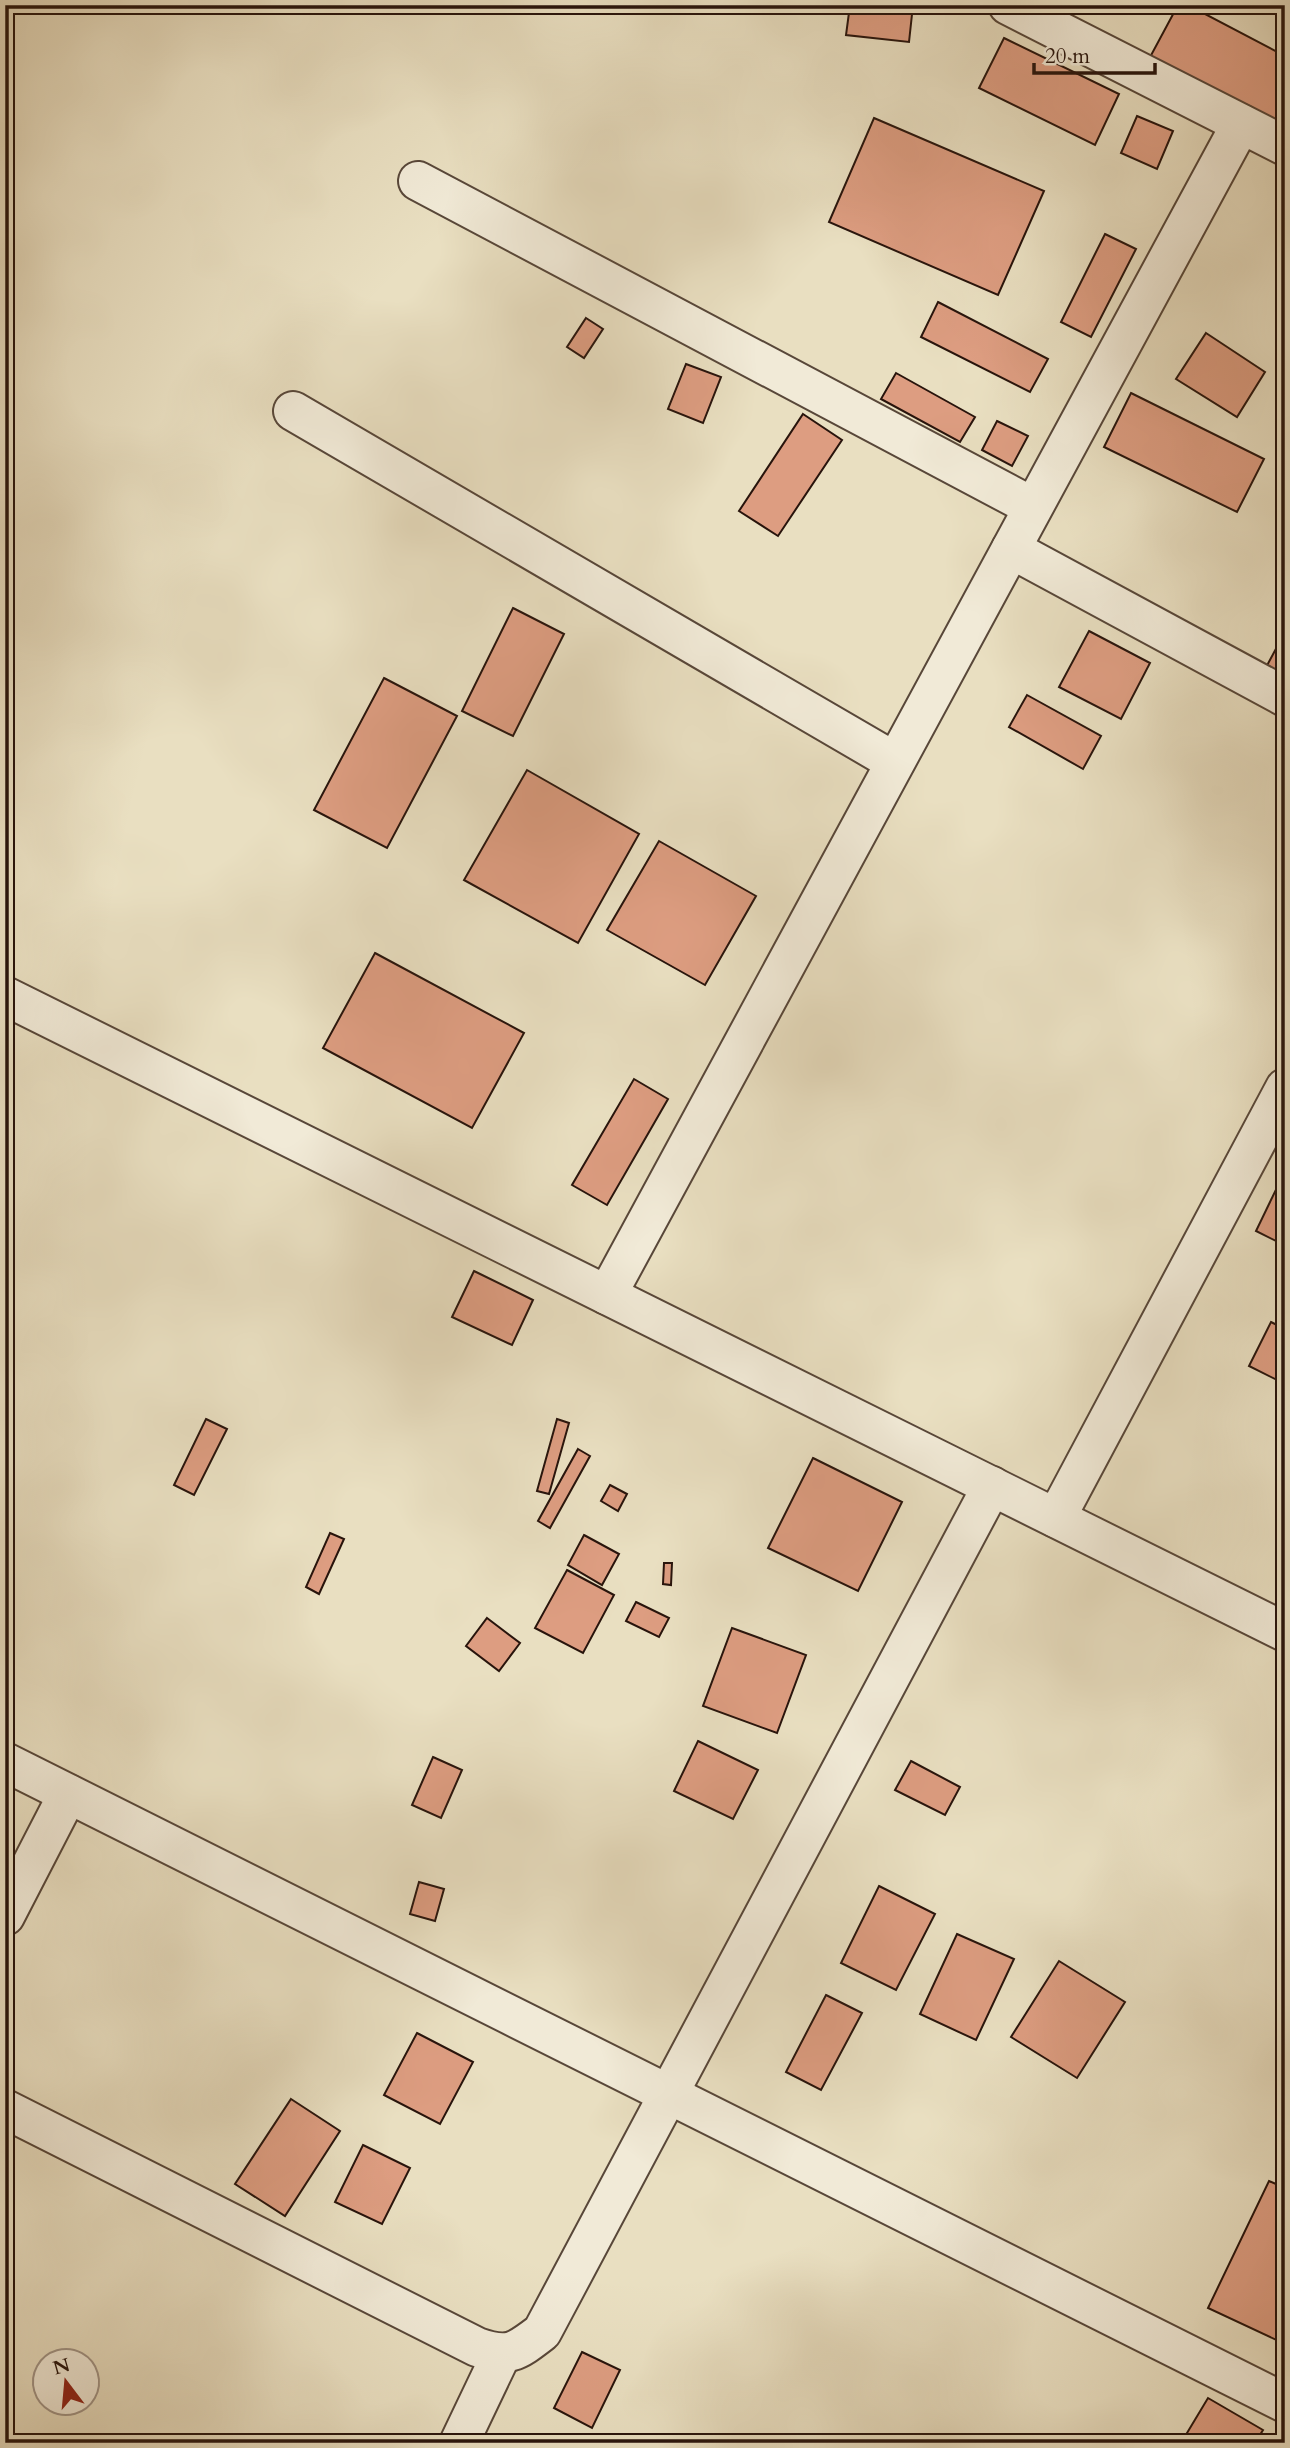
<svg xmlns="http://www.w3.org/2000/svg" width="1290" height="2448" viewBox="0 0 1290 2448" font-family="Cardo,serif">
  <rect width="100%" height="100%" fill="#e9dfc1"/>
  <filter id="stains"><feTurbulence type="fractalNoise" baseFrequency=".00286" numOctaves="4"/><feColorMatrix values="0 0 0 0 .2 0 0 0 0 .09 0 0 0 0 .02 0 0 0 .5 -.17"/></filter>
  <radialGradient id="worn" r=".72"><stop offset=".6" stop-color="#630" stop-opacity="0"/><stop offset="1" stop-color="#630" stop-opacity=".3"/></radialGradient>
  <g fill="#dd9d81" stroke="#28140c" stroke-width="2">
    <polygon points="850,5 913,5 909,42 846,35"/>
    <polygon points="1178,5 1188,5 1285,56 1285,113 1277,126 1149,59"/>
    <polygon points="1004,38 1119,94 1095,145 979,88"/>
    <polygon points="1137,116 1173,131 1157,169 1121,153"/>
    <polygon points="874,118 1044,191 998,295 829,222"/>
    <polygon points="1105,234 1136,249 1091,337 1061,322"/>
    <polygon points="938,302 1048,359 1030,392 921,337"/>
    <polygon points="586,318 603,329 584,358 567,347"/>
    <polygon points="1206,333 1265,372 1237,417 1176,379"/>
    <polygon points="686,364 721,377 703,423 668,409"/>
    <polygon points="896,373 975,417 960,442 881,399"/>
    <polygon points="1131,393 1264,459 1237,512 1104,447"/>
    <polygon points="803,414 842,440 778,536 739,511"/>
    <polygon points="997,421 1028,436 1012,466 982,450"/>
    <polygon points="513,608 564,634 513,736 462,711"/>
    <polygon points="1089,631 1150,663 1121,719 1059,687"/>
    <polygon points="1285,632 1285,682 1264,671"/>
    <polygon points="384,678 457,716 387,848 314,810"/>
    <polygon points="1027,695 1101,736 1083,769 1009,727"/>
    <polygon points="527,770 639,834 578,943 464,880"/>
    <polygon points="659,841 756,896 705,985 607,930"/>
    <polygon points="375,953 524,1033 472,1128 323,1048"/>
    <polygon points="634,1079 668,1099 607,1205 572,1185"/>
    <polygon points="1285,1171 1285,1243 1284,1245 1256,1231"/>
    <polygon points="474,1271 533,1300 512,1345 452,1317"/>
    <polygon points="1271,1322 1285,1329 1285,1384 1249,1366"/>
    <polygon points="206,1419 227,1429 194,1495 174,1485"/>
    <polygon points="557,1419 569,1423 549,1494 537,1491"/>
    <polygon points="578,1449 590,1456 550,1528 538,1521"/>
    <polygon points="813,1458 902,1502 858,1591 768,1548"/>
    <polygon points="610,1485 627,1494 618,1511 601,1501"/>
    <polygon points="330,1533 344,1539 319,1594 306,1587"/>
    <polygon points="584,1535 619,1554 602,1585 568,1565"/>
    <polygon points="664,1563 672,1563 671,1585 663,1584"/>
    <polygon points="567,1570 614,1595 583,1653 535,1628"/>
    <polygon points="636,1602 669,1618 659,1637 626,1621"/>
    <polygon points="487,1618 520,1643 499,1671 466,1646"/>
    <polygon points="732,1628 806,1655 777,1733 703,1706"/>
    <polygon points="698,1741 758,1770 733,1819 674,1791"/>
    <polygon points="433,1757 462,1770 441,1818 412,1805"/>
    <polygon points="911,1761 960,1787 945,1815 895,1790"/>
    <polygon points="419,1882 444,1889 435,1921 410,1914"/>
    <polygon points="879,1886 935,1914 896,1990 841,1963"/>
    <polygon points="957,1934 1014,1959 976,2040 920,2014"/>
    <polygon points="1059,1961 1125,2002 1077,2078 1011,2037"/>
    <polygon points="826,1995 862,2013 821,2090 786,2072"/>
    <polygon points="417,2033 473,2062 440,2124 384,2095"/>
    <polygon points="291,2099 340,2131 285,2216 235,2184"/>
    <polygon points="363,2145 410,2168 382,2224 335,2202"/>
    <polygon points="1269,2181 1285,2188 1285,2344 1208,2308"/>
    <polygon points="582,2352 620,2370 592,2428 554,2408"/>
    <polygon points="1208,2398 1263,2430 1255,2443 1181,2443"/>
  </g>
  <g fill="none" stroke-linecap="round" stroke-linejoin="round">
    <g stroke="#584739" stroke-width="42">
      <g id="street">
        <polyline points="1008,5 1285,146"/>
        <polyline points="418,181 1033,507"/>
        <polyline points="293,411 895,762"/>
        <polyline points="1011,549 1285,697"/>
        <polyline points="5,996 1285,1632"/>
        <polyline points="607,1295 1241,124"/>
        <polyline points="1056,1518 1285,1088"/>
        <polyline points="5,1762 1285,2403"/>
        <polyline points="5,1916 68,1794"/>
        <path d="M 5,2109 L 477,2347 C 509,2358 516,2352 542,2332 L 992,1486"/>
        <polyline points="459,2443 501,2355"/>
      </g>
    </g>
    <use href="#street" stroke="#f1ead7" stroke-width="38"/>
  </g>
  <rect width="1290" height="2448" fill="none" stroke="#e9dfc1" stroke-width="28"/>
  <rect x="7" y="7" width="1276" height="2434" fill="none" stroke="#28140c" stroke-width="3.5"/>
  <rect x="14" y="14" width="1262" height="2420" fill="none" stroke="#28140c" stroke-width="2"/>
  <g transform="translate(66 2382) rotate(344)"><circle r="33" fill="#f1ead7" stroke="#a19486" stroke-width="2"/>
  <path d="M0-5L12 26L0 18L-12 26Z" fill="#8f2418"/>
  <text y="-10" font-size="19" font-weight="bold" text-anchor="middle" fill="#28140c">N</text>
  </g>
  <path d="M1034 63v10h121v-10" fill="none" stroke="#28140c" stroke-width="3.5"/>
  <text x="1045" y="63" font-size="21" fill="#28140c" stroke="#f1ead7" stroke-width="5" paint-order="stroke">20 m</text>
  <rect width="100%" height="100%" filter="url(#stains)"/>
  <rect width="100%" height="100%" fill="url(#worn)"/>
</svg>
